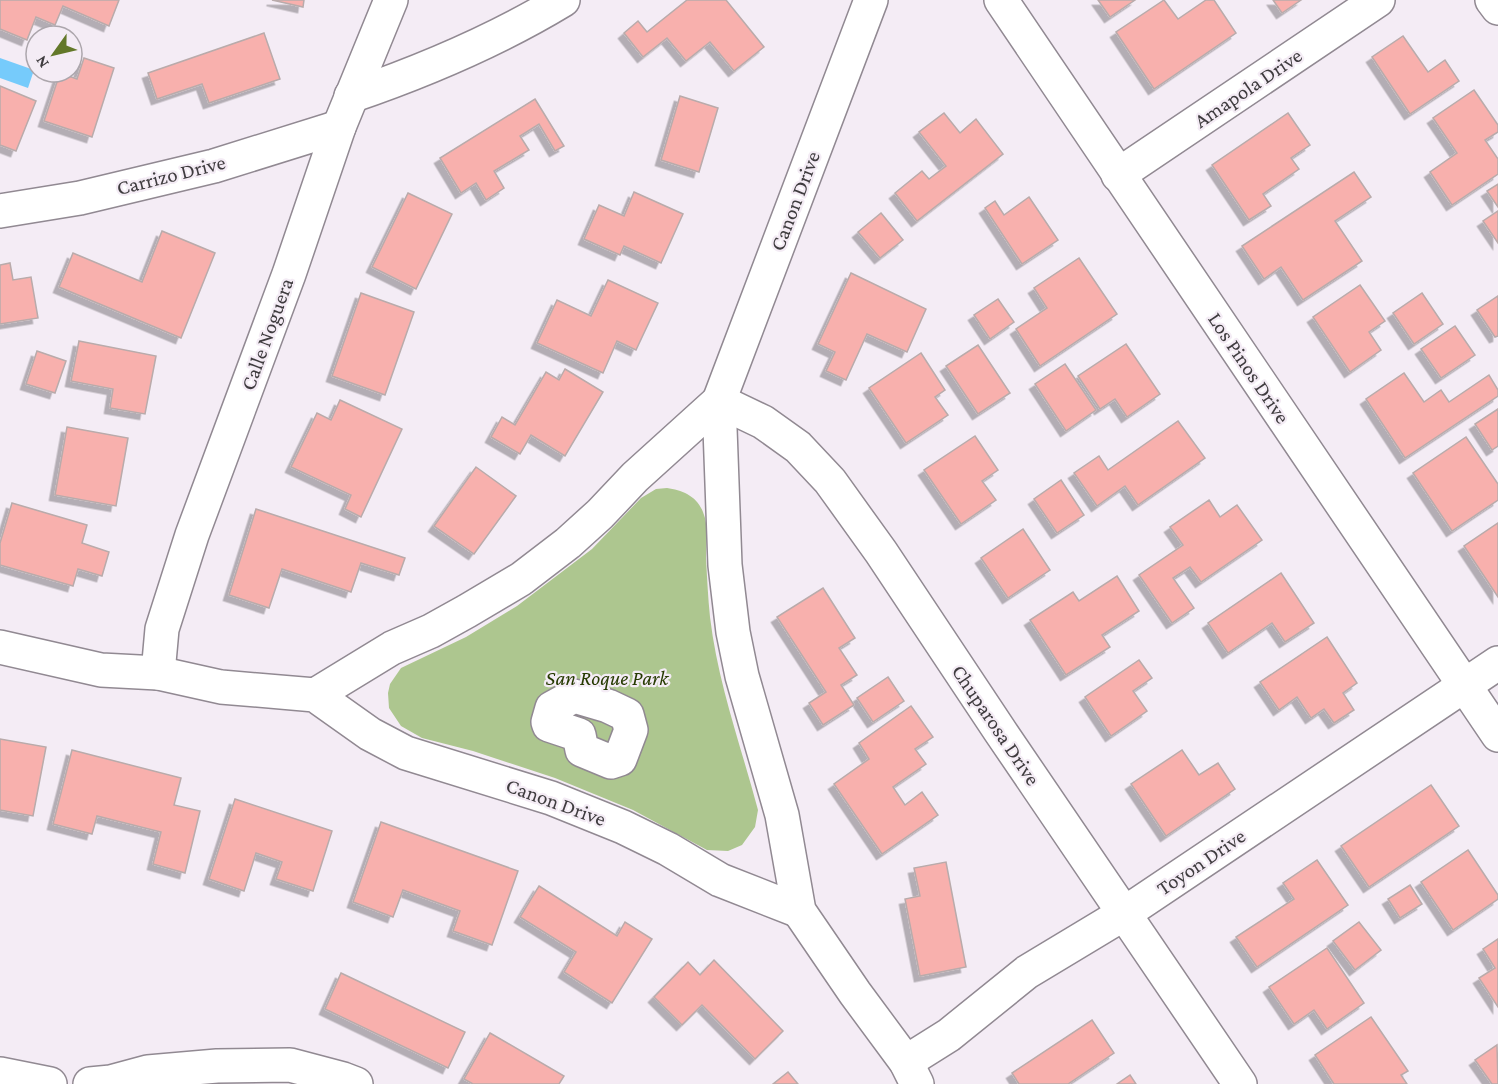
<svg xmlns="http://www.w3.org/2000/svg" width="1498" height="1084" viewBox="0 0 1498 1084" font-family="'Crimson Pro',serif">
  <defs>
    <filter id="shadow"><feDropShadow dx="-5.5" dy="5.5" stdDeviation="0" flood-color="#0004"/></filter>
  </defs>
  <rect width="100%" height="100%" fill="#f4ecf5"/>
  <path fill="#adc68f" d="M 667,488 C 682,490 697,496 703,512 C 709,526 706,543 706,558 C 707,577 708,598 710,617 C 718,684 741,746 758,810 L 755,827 L 742,845 L 728,851 L 707,850 L 633,810 L 555,778 L 473,751 L 422,738 L 401,726 L 389,708 L 388,693 L 390,684 L 401,668 L 466,637 L 517,606 L 592,549 L 641,498 L 656,489 Z"/>
  <polygon fill="#76cbfb" points="0,58 34,70 28,88 0,78"/>
  <g fill="#f8b0ad" stroke="#b9abab" stroke-width="1.5" filter="url(#shadow)">
    <polygon points="0,0 119,0 109,26 63,6 55,25 36,17 27,40 0,29"/>
    <polygon points="272,0 304,0 303,7"/>
    <polygon points="687,0 726,0 764,47 734,71 710,42 686,61 667,38 643,57 624,33 638,21 647,32"/>
    <polygon points="1098,0 1135,0 1110,17"/>
    <polygon points="1164,0 1178,19 1206,0 1214,0 1236,33 1154,89 1116,32"/>
    <polygon points="1273,0 1301,0 1282,13"/>
    <polygon points="264,33 280,79 209,103 202,84 157,99 148,73"/>
    <polygon points="1403,36 1428,72 1445,60 1459,81 1410,114 1372,57"/>
    <polygon points="84,58 114,68 92,137 44,121 60,73 77,79"/>
    <polygon points="0,86 36,101 16,151 0,145"/>
    <polygon points="1474,90 1498,125 1498,132 1485,140 1498,159 1498,174 1452,205 1430,172 1457,153 1433,118"/>
    <polygon points="680,96 718,108 699,172 661,160"/>
    <polygon points="535,99 564,146 555,151 539,124 520,136 529,150 494,171 504,188 486,200 476,183 461,193 440,158"/>
    <polygon points="944,113 960,133 976,119 1003,154 917,221 895,193 922,171 929,179 946,166 919,132"/>
    <polygon points="1288,113 1310,145 1291,158 1299,169 1263,194 1271,206 1249,220 1212,165"/>
    <polygon points="1354,172 1371,197 1335,221 1362,261 1303,300 1281,267 1264,279 1242,246"/>
    <polygon points="1498,184 1498,207 1487,191"/>
    <polygon points="634,192 683,214 661,263 624,246 620,255 584,239 599,205 624,216"/>
    <polygon points="408,193 452,214 416,289 372,267"/>
    <polygon points="1029,197 1058,240 1022,264 985,208 995,201 1004,215"/>
    <polygon points="1498,211 1498,243 1483,221"/>
    <polygon points="881,213 903,240 880,258 858,232"/>
    <polygon points="162,231 215,253 181,338 59,287 73,253 142,282"/>
    <polygon points="1079,258 1117,314 1040,366 1016,329 1047,308 1034,288"/>
    <polygon points="10,263 13,280 31,277 38,318 0,324 0,265"/>
    <polygon points="851,273 926,309 907,352 867,334 846,380 826,371 835,352 818,344"/>
    <polygon points="608,280 658,303 636,350 617,341 603,373 537,343 557,300 591,316"/>
    <polygon points="1360,285 1385,321 1369,332 1381,350 1350,372 1313,317"/>
    <polygon points="361,293 414,312 385,395 332,376"/>
    <polygon points="1422,293 1443,324 1414,344 1393,313"/>
    <polygon points="1498,296 1498,336 1495,337 1477,310"/>
    <polygon points="998,299 1014,322 990,339 974,315"/>
    <polygon points="1455,326 1475,355 1441,378 1421,349"/>
    <polygon points="79,341 156,356 145,414 110,408 113,389 71,381"/>
    <polygon points="1126,344 1160,394 1127,417 1115,399 1100,409 1078,376"/>
    <polygon points="978,345 1010,393 978,414 946,366"/>
    <polygon points="37,351 66,361 55,393 26,384"/>
    <polygon points="921,353 945,390 935,397 948,415 906,443 869,388"/>
    <polygon points="1065,364 1096,410 1066,431 1035,384"/>
    <polygon points="565,369 603,392 565,456 531,435 520,454 491,437 502,417 515,425 546,372 559,380"/>
    <polygon points="1404,373 1424,402 1441,390 1449,402 1489,375 1498,390 1498,396 1405,458 1366,399"/>
    <polygon points="340,400 402,429 361,517 345,509 351,495 291,467 317,413 331,420"/>
    <polygon points="1498,409 1498,446 1492,450 1475,424"/>
    <polygon points="1178,421 1205,458 1138,505 1125,486 1097,506 1074,473 1099,456 1108,470"/>
    <polygon points="67,427 128,438 116,506 55,495"/>
    <polygon points="975,436 998,470 982,481 996,500 961,524 924,470"/>
    <polygon points="1466,437 1498,484 1498,500 1452,531 1413,473"/>
    <polygon points="476,467 516,496 474,554 434,526"/>
    <polygon points="1061,480 1084,515 1057,533 1034,499"/>
    <polygon points="1209,500 1220,517 1237,505 1262,540 1201,582 1190,567 1173,578 1194,608 1172,623 1139,575 1183,545 1170,527"/>
    <polygon points="12,503 87,525 82,543 109,552 102,576 78,569 73,586 0,565 0,543"/>
    <polygon points="256,509 405,558 399,575 361,563 351,592 282,569 269,608 229,595"/>
    <polygon points="1498,523 1498,597 1464,546"/>
    <polygon points="1023,529 1050,570 1008,598 981,558"/>
    <polygon points="1281,573 1314,623 1285,642 1272,623 1228,653 1208,623"/>
    <polygon points="1117,576 1139,611 1102,635 1110,647 1066,675 1030,620 1073,592 1079,601"/>
    <polygon points="823,588 855,638 839,648 857,675 841,685 854,705 823,725 809,703 826,692 777,617"/>
    <polygon points="1327,637 1357,683 1343,693 1354,710 1334,723 1324,709 1311,718 1297,697 1279,710 1260,682"/>
    <polygon points="1139,660 1152,678 1133,691 1147,711 1111,736 1085,697"/>
    <polygon points="888,677 904,701 873,722 857,698"/>
    <polygon points="911,706 933,737 915,749 926,764 893,787 905,805 922,792 938,815 882,854 834,784 869,759 859,743"/>
    <polygon points="0,739 46,747 33,816 0,810"/>
    <polygon points="72,750 181,778 174,805 200,811 185,873 153,864 161,832 97,816 92,834 53,824"/>
    <polygon points="1182,750 1199,775 1218,763 1235,789 1166,836 1131,784"/>
    <polygon points="1431,785 1459,826 1369,887 1341,846"/>
    <polygon points="235,799 332,831 313,891 276,879 282,862 256,853 244,891 209,879"/>
    <polygon points="381,822 518,871 492,945 453,931 460,911 403,890 393,917 353,902"/>
    <polygon points="1468,850 1498,895 1498,899 1453,930 1421,882"/>
    <polygon points="1317,860 1348,905 1257,967 1236,937 1294,899 1283,883"/>
    <polygon points="946,862 966,967 920,976 905,899 920,896 914,868"/>
    <polygon points="1410,885 1422,904 1400,918 1388,899"/>
    <polygon points="539,886 617,936 625,922 652,939 612,1003 564,972 576,952 520,917"/>
    <polygon points="1359,922 1381,950 1355,970 1333,941"/>
    <polygon points="1498,939 1498,1007 1479,978 1495,968 1483,949"/>
    <polygon points="1327,948 1364,1003 1327,1029 1314,1010 1294,1024 1269,987"/>
    <polygon points="714,960 783,1031 755,1059 702,1005 682,1025 654,997 688,962 700,975"/>
    <polygon points="341,973 465,1032 448,1068 325,1009"/>
    <polygon points="1371,1017 1408,1071 1401,1075 1407,1084 1334,1084 1315,1055"/>
    <polygon points="1092,1020 1114,1053 1068,1084 1019,1084 1012,1073"/>
    <polygon points="490,1033 564,1076 559,1084 473,1084 464,1079"/>
    <polygon points="1497,1045 1498,1084 1492,1084 1475,1060"/>
    <polygon points="788,1072 798,1084 773,1084"/>
    <polygon points="1130,1075 1136,1084 1117,1084"/>
  </g>
  <g fill="none" stroke-linecap="round" stroke-linejoin="round">
    <g stroke="#918992" stroke-width="36">
      <g id="minor">
        <polyline points="871,0 719,401 725,565 733,632 742,676 782,815 799,911 855,993 906,1062 917,1084"/>
        <polyline points="1001,0 1498,735"/>
        <polyline points="1492,0 1498,8"/>
        <path d="M 351,96 C 424,71 497,40 563,0"/>
        <polyline points="1118,175 1378,0"/>
        <polyline points="0,211 80,198 214,166 339,127"/>
        <polyline points="0,647 101,670 158,673 221,687 315,695 370,734 406,753 551,798 623,827 668,849 720,880 799,911"/>
        <polyline points="158,673 162,629 192,535 289,274 339,127 391,0"/>
        <polyline points="315,695 392,648 431,631 467,611 521,579 568,543 600,514 635,477 719,401 763,422 798,447 830,481 881,552 1000,731 1240,1084"/>
        <polygon points="574,696 608,706 627,715 631,730 620,759 611,762 582,750 579,735 549,725 548,722 552,708"/>
        <polyline points="906,1062 949,1035 1027,972 1125,913 1498,663"/>
        <polyline points="0,1074 50,1084"/>
        <polyline points="90,1084 111,1082 148,1072 217,1066 290,1065 343,1079 356,1084"/>
      </g>
    </g>
    <use href="#minor" stroke="#fff" stroke-width="33"/>
  </g>
  <g text-anchor="middle" stroke-width="4.5" stroke-linejoin="round" paint-order="stroke">
    <g font-size="21" fill="#3f3c3f" stroke="#f4ecf5">
      <text transform="translate(1248 88) rotate(-34)" y="7">Amapola Drive</text>
      <text transform="translate(171 175) rotate(-14)" y="7">Carrizo Drive</text>
      <text transform="translate(795 201) rotate(-69)" y="7">Canon Drive</text>
      <text transform="translate(267 334) rotate(-70)" y="7">Calle Noguera</text>
      <text transform="translate(1249 368) rotate(56)" y="7">Los Pinos Drive</text>
      <text transform="translate(996 725) rotate(56)" y="7">Chuparosa Drive</text>
      <text transform="translate(556 802) rotate(20)" y="7">Canon Drive</text>
      <text transform="translate(1201 862) rotate(-34)" y="7">Toyon Drive</text>
    </g>
    <g font-size="21" font-style="italic" fill="#263a01" stroke="#f4ecf5">
      <text x="607" y="685">San Roque Park</text>
    </g>
  </g>
  <g transform="translate(54 54) rotate(236)"><circle r="28" fill="#f4ecf5" stroke="#aca6ac" stroke-width="1.5"/>
  <path d="M0-4.5L10 22L0 15L-10 22Z" fill="#637829"/>
  <text y="-9" font-size="16" font-weight="bold" text-anchor="middle" fill="#3f3c3f">N</text>
  </g>
</svg>
